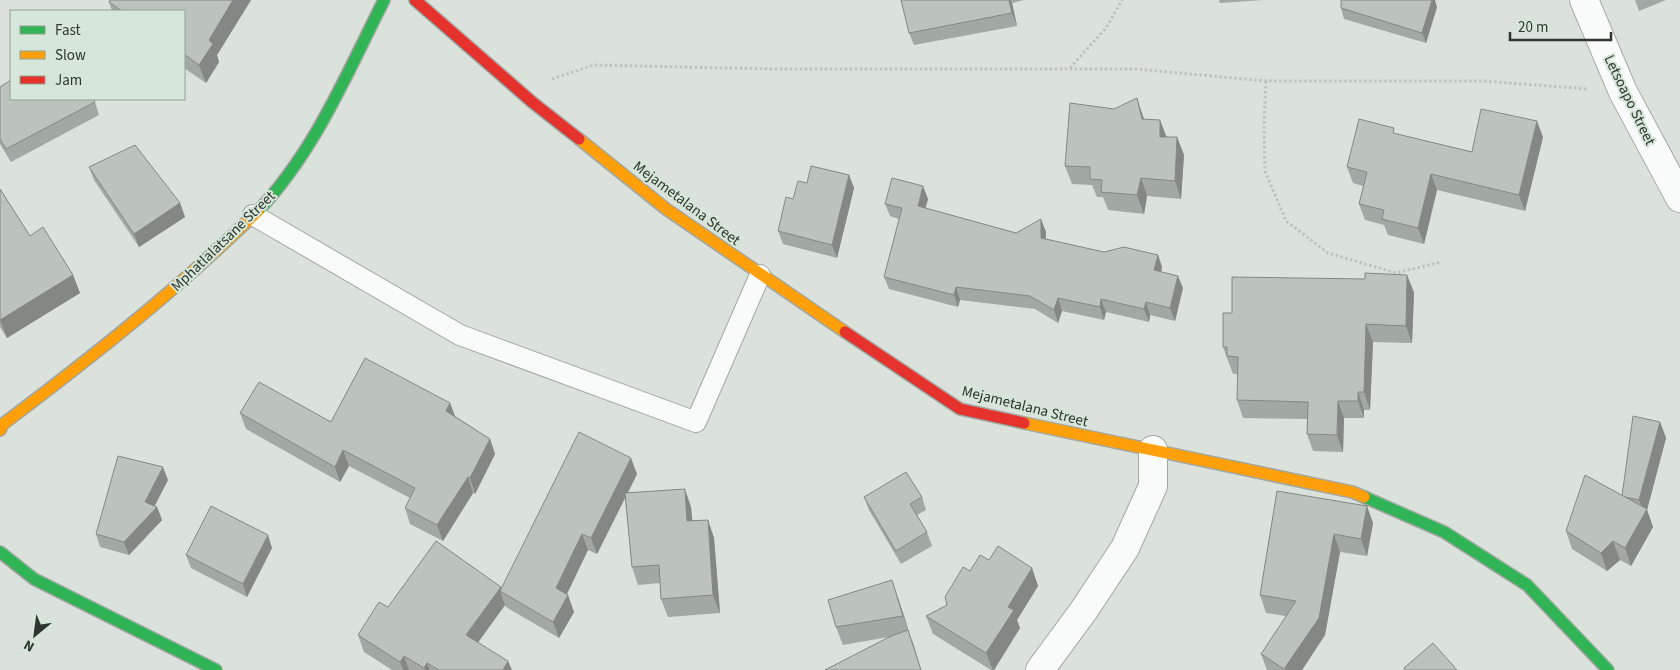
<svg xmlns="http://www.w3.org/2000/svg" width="1680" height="670" viewBox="0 0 1680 670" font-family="'Source Sans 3',sans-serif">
  <rect width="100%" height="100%" fill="#dae2db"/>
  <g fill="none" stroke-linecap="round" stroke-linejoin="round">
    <g stroke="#a1a7a2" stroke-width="22">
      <polyline id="lane" points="253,215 460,335 696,422 760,275"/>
    </g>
    <g stroke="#a1a7a2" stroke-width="30">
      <g id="street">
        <polyline points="1584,0 1623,92 1680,198"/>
        <polyline points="1040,670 1084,610 1125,548 1153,486 1153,450"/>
      </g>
    </g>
    <g stroke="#a1a7a2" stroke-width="14">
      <g id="fast">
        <path d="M 258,211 C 315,151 347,73 384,0"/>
        <polyline points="1364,497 1444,532 1527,585 1608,670"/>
        <polyline points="0,552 34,579 216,670"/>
      </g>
    </g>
    <g stroke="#a1a7a2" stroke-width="14">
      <g id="slow">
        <polyline points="579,139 666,209 845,332"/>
        <polyline points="1024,423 1352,492 1364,497"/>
        <path d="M 0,430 L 3,424 C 92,357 178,289 258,211"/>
      </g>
    </g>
    <g stroke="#a1a7a2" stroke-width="14">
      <g id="jam">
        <polyline points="415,0 532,102 579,139"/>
        <polyline points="845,332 960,409 1024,423"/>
      </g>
    </g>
    <g stroke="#bfc2bf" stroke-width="3" stroke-dasharray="2.5 2.5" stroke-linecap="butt">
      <polyline points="1070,68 1106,28 1122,0"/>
      <polyline points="552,79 594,65 774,69 1136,69 1266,81 1483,81 1588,89"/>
      <polyline points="1266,81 1264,125 1265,171 1286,221 1328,253 1396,273 1441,262"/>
    </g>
    <use href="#lane" stroke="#f9fbfa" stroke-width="20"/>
    <use href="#street" stroke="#f9fbfa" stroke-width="28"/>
    <use href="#fast" stroke="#30b455" stroke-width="11"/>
    <use href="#slow" stroke="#ff9f0a" stroke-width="11"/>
    <use href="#jam" stroke="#e5322d" stroke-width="11"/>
  </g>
  <g fill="#a2a8a3">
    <polygon points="110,0 251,0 217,55 219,62 206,83 184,68 184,11 112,11 109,2"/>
    <polygon points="901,0 1024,0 1012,3 1017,26 914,45 909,33"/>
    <polygon points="1219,0 1263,0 1220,3"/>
    <polygon points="1635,0 1666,0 1639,11"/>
    <polygon points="1437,7 1426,43 1344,19 1341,8"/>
    <polygon points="0,87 11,99 95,102 99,115 11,162 0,144"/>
    <polygon points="1143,116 1144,119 1167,137 1177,137 1184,155 1181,199 1147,196 1144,214 1108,210 1103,197 1097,197 1092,185 1072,184 1065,166"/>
    <polygon points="1396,134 1472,152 1543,137 1525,211 1437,190 1424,244 1388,235 1384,225 1365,220 1359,204 1363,186 1353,183 1347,167"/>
    <polygon points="89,167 180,203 185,217 139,247 94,180"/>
    <polygon points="849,175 854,188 837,258 783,244 778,231 793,199 807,183"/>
    <polygon points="0,189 30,236 73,275 80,293 7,338 0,327"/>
    <polygon points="928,199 925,208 1016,233 1046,232 1046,239 1104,252 1158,255 1162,267 1161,272 1183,288 1175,321 1150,315 1149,322 1106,312 1104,320 1062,311 1058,323 1035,309 960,300 958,307 889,289 884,277 899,219 890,216 885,204"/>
    <polygon points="1414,292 1412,343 1373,342 1370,410 1364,410 1364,418 1344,418 1343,452 1313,451 1307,434 1307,419 1243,418 1237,400 1238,374 1233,374 1223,347 1232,313"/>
    <polygon points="450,403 455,416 490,439 495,454 475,494 473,493 443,541 410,524 405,508 410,498 349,466 340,482 246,429 240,413 331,422"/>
    <polygon points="1660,422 1666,438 1647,510 1653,527 1631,566 1620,560 1607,571 1572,549 1566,531 1622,496"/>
    <polygon points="637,474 628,493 691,507 692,520 708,520 714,538 720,613 668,617 661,599 660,583 638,585 632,567 625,498 597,554 588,550 567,594 574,612 559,638 506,607 505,605 478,642 512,670 392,670 364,652 358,635 388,607 501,587 501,589"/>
    <polygon points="168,480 154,506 157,507 162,520 129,555 100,547 96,534"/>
    <polygon points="1277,491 1373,523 1367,556 1340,552 1325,635 1302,670 1267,670 1261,654 1286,616 1266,613 1260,595"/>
    <polygon points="864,497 922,497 926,510 917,515 927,532 932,546 901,564 869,510"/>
    <polygon points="272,548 247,597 191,568 186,555"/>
    <polygon points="989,560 1032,568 1038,586 1017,620 1020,628 994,670 991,670 933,634 926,616 947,605 970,571"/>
    <polygon points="898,598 921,670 825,670 889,637 843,645 836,627"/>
  </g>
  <g fill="#848884">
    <polygon points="233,0 251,0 217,55 219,62 206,83 199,65 209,40"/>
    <polygon points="1009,0 1010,0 1012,3 1017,26 1012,13"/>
    <polygon points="1432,0 1435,0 1437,7 1426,43 1422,33"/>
    <polygon points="1137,98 1143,116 1149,137 1142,119"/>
    <polygon points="1160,120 1167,138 1160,137"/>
    <polygon points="1537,121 1543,137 1525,211 1519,195"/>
    <polygon points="1177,137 1184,155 1181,199 1175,181"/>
    <polygon points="1431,174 1437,190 1424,244 1418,228"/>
    <polygon points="849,175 854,188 837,258 832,245"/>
    <polygon points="1141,178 1147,196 1144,214 1137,195"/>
    <polygon points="923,186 928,199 923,218 918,206"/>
    <polygon points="180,203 185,217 139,247 134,234"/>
    <polygon points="1041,219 1046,232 1045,251 1041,238"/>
    <polygon points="1158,255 1162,267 1159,283 1154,270"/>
    <polygon points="73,275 80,293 7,338 0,320"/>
    <polygon points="1407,275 1414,292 1412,343 1406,326"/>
    <polygon points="1178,276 1183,288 1175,321 1170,308"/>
    <polygon points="956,287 960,300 958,307 954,295"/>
    <polygon points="1058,298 1062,311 1058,323 1054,310"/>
    <polygon points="1101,299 1106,312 1104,320 1100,307"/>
    <polygon points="1146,302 1150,315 1149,322 1144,309"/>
    <polygon points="1366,324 1373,342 1370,410 1364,392"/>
    <polygon points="1358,392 1364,410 1364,418 1358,401"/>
    <polygon points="1338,401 1344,418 1343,452 1337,435"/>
    <polygon points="450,403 456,419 446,411"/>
    <polygon points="1660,422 1666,438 1647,510 1653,527 1631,566 1625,548 1644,513 1639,500"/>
    <polygon points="490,439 495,454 475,494 470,478"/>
    <polygon points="343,450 349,466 340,482 335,467"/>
    <polygon points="631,458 637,474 597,554 591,538"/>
    <polygon points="163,467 168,480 150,515 157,507 162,520 129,555 124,542"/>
    <polygon points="468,477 473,493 443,541 437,525"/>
    <polygon points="685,489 691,507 694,539 687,521"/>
    <polygon points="1367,506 1373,523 1367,556 1361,539"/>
    <polygon points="708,520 714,538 720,613 713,595"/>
    <polygon points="582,534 588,550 562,604 556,588"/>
    <polygon points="1334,534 1340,552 1325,635 1302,670 1285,670"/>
    <polygon points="268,535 272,548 247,597 243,584"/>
    <polygon points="1613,541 1620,560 1607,571 1601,553"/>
    <polygon points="1032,568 1038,586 1017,620 1020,628 994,670 993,670 986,653 1008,607"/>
    <polygon points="892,580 910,634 903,616"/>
    <polygon points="501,587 502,592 500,591 505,605 472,651 466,635"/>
    <polygon points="568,595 574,612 559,638 553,622"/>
    <polygon points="908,630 914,646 921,670"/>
    <polygon points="404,656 409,670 403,670 400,662"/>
    <polygon points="508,661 512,670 503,670"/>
    <polygon points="427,663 430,670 425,670 424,668"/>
  </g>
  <g fill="#bcc3bd" stroke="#848884">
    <polygon points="110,0 233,0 209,40 213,44 199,65 184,54 184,11 122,11 109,2"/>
    <polygon points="901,0 1009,0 1012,13 909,33"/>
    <polygon points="1341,0 1432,0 1422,33 1341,8"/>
    <polygon points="11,80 11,99 93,99 95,102 6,149 0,139 0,87"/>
    <polygon points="1137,98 1142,119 1160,120 1160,137 1177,137 1175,181 1141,178 1137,195 1101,192 1102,180 1090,179 1090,167 1065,166 1070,103 1114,109"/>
    <polygon points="1481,109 1537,121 1519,195 1431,174 1418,228 1382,219 1384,210 1359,204 1367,172 1347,167 1359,119 1394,128 1393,133 1472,152"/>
    <polygon points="135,145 180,203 134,234 89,167"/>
    <polygon points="811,166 849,175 832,245 778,231 786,197 793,199 798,181 807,183"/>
    <polygon points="892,178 923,186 918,206 1016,233 1041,219 1041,238 1104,252 1124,247 1158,255 1154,270 1178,276 1170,308 1146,302 1144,309 1101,299 1100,307 1058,298 1054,310 1030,296 956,287 954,295 884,277 902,208 885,204"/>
    <polygon points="0,189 30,236 43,227 73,275 0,320"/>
    <polygon points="1365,273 1407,275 1406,326 1366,324 1364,392 1358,392 1358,401 1338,401 1337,435 1307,434 1308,402 1237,400 1238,357 1227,356 1227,347 1223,347 1223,313 1232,313 1232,277 1365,279"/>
    <polygon points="365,358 450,403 446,411 490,439 470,478 468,477 437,525 405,508 415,488 343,450 335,467 240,413 259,382 331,422"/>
    <polygon points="1633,416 1660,422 1639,500 1625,497 1622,496"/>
    <polygon points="579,432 631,458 591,538 582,534 556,588 568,595 553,622 500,591"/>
    <polygon points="118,456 163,467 145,502 157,507 124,542 96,534"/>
    <polygon points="906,472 922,497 910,504 927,532 896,551 864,497"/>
    <polygon points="1585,475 1647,509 1625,548 1613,541 1601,553 1566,531"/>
    <polygon points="685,489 687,521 708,520 713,595 661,599 659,565 632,567 625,493"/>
    <polygon points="1277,491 1367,506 1361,539 1334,534 1319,618 1284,669 1261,654 1296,601 1260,595"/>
    <polygon points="211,506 268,535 243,584 186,555"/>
    <polygon points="436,541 501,587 466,635 508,661 503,670 439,670 427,663 424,668 404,656 400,662 358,635 379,602 388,607"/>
    <polygon points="998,546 1032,568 1008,607 1014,610 986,653 926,616 947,605 945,597 963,567 970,571 980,555 989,560"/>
    <polygon points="892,580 903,616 836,627 828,600"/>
    <polygon points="908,630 921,670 825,670 891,636"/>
    <polygon points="1433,643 1457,670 1405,670 1404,668"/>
  </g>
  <g text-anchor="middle" stroke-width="4" stroke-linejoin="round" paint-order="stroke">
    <g font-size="15" fill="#2f3630" stroke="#d6e6d9">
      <text transform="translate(1630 100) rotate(64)" y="5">Letsoapo Street</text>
      <text transform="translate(687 203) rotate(37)" y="5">Mejametalana Street</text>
      <text transform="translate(223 241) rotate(-44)" y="5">Mphatlalatsane Street</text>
      <text transform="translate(1025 406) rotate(14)" y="5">Mejametalana Street</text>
    </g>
  </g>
  <rect x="10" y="10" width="175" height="90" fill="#d6e6d9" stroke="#93a095"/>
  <rect x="20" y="26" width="25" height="8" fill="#30b455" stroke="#93a095"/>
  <text x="55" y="35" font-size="15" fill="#2f3630">Fast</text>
  <rect x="20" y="51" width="25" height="8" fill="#ff9f0a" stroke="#93a095"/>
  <text x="55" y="60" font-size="15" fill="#2f3630">Slow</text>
  <rect x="20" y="76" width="25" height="8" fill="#e5322d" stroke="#93a095"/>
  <text x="55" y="85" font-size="15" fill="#2f3630">Jam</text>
  <g transform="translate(35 635) rotate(209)" stroke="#d6e6d9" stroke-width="4" paint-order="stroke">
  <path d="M0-4L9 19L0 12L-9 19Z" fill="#2f3630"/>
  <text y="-8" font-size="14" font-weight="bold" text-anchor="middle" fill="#2f3630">N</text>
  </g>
  <path d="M1510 32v8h101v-8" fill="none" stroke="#2f3630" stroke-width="2.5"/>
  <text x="1518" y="32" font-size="15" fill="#2f3630" stroke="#d6e6d9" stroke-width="4" paint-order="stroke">20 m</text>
</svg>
